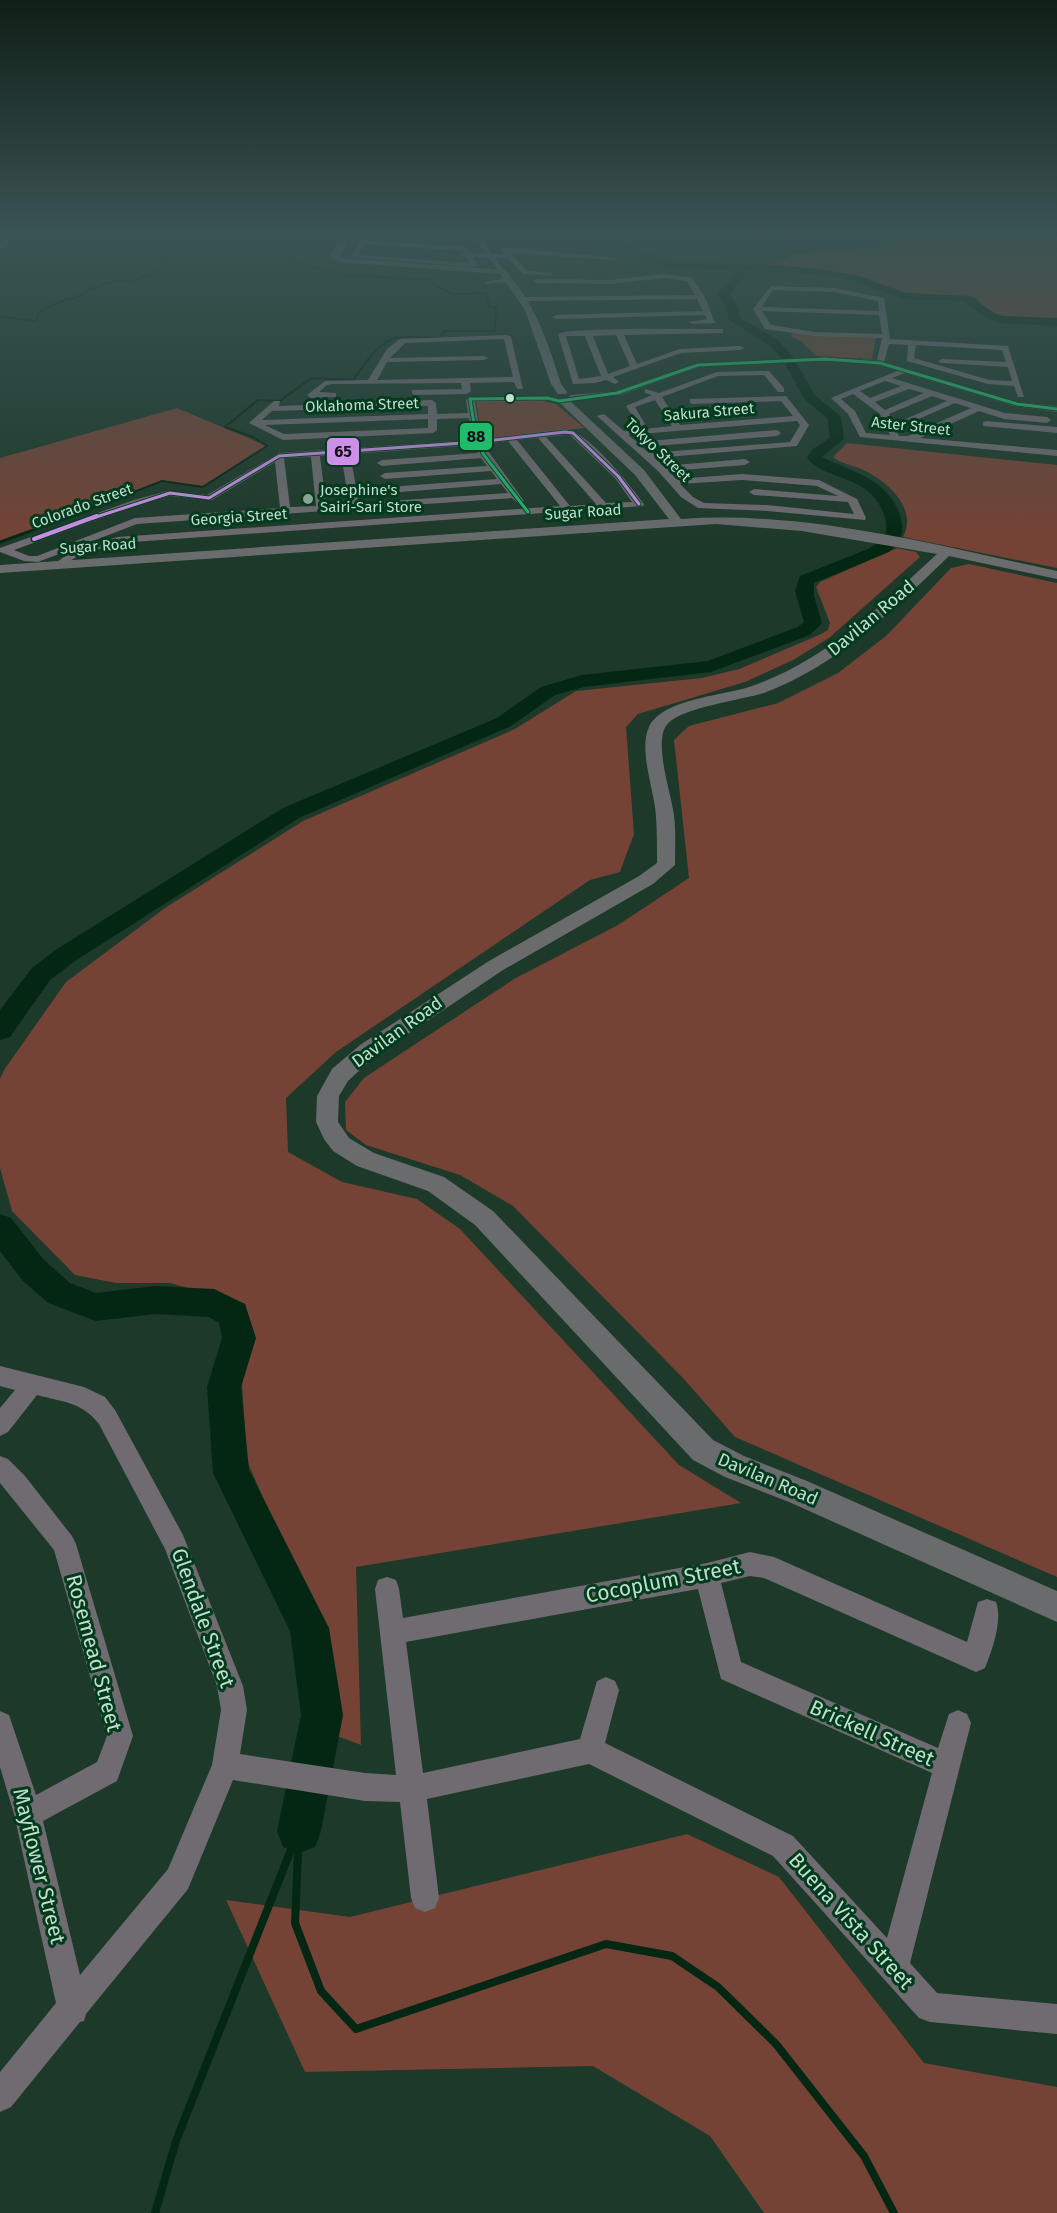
<svg xmlns="http://www.w3.org/2000/svg" width="1057" height="2213" viewBox="0 0 1057 2213" font-family="'Fira Sans',sans-serif">
  <rect width="100%" height="100%" fill="#1d3929"/>
  <g fill="#744335">
    <polygon points="727,235 1057,235 1057,320 1002,318 991,313 975,297 906,294 858,276 768,265 796,254 901,244 889,239 796,239 787,241 729,238"/>
    <polygon points="795,332 876,337 872,359 817,356 800,341 790,336"/>
    <polygon points="539,400 556,404 585,428 482,439 476,401"/>
    <polygon points="177,408 267,446 202,486 162,481 120,499 0,542 0,458"/>
    <path d="M 847,443 L 1057,465 L 1057,568 L 903,537 C 918,509 888,481 863,470 C 853,465 841,464 833,457 Z"/>
    <polygon points="897,548 916,552 920,557 829,638 793,660 745,682 638,714 626,727 634,834 620,872 590,880 336,1052 286,1098 288,1152 342,1182 417,1199 460,1229 679,1465 741,1503 356,1567 361,1745 329,1733 319,1625 247,1461 242,1383 253,1337 245,1304 170,1283 116,1283 75,1275 12,1211 0,1168 0,1079 4,1070 66,982 165,908 303,821 515,729 576,691 702,678 739,669 819,635 828,630 830,623 816,587 820,582"/>
    <polygon points="969,564 1057,583 1057,1577 735,1437 683,1378 513,1206 460,1175 366,1145 346,1130 345,1102 364,1078 514,979 618,925 689,878 674,740 689,726 778,703 838,673 886,636 951,568"/>
    <polygon points="687,1834 779,1877 924,2063 1057,2087 1057,2213 764,2213 710,2136 593,2066 305,2072 226,1900 350,1917"/>
  </g>
  <g fill="none" stroke-linecap="round" stroke-linejoin="round">
    <g stroke="#042713" stroke-width="1.5">
      <path d="M 314,235 L 312,243 L 292,258 L 292,262 L 343,275 L 431,280 L 431,283 L 452,294 L 486,293 L 489,306 L 496,308 L 495,331 L 444,331 L 440,338 C 407,337 390,330 368,360"/>
      <path d="M 0,317 L 37,321 L 39,312 L 62,301 L 78,297 L 88,290 L 118,280 L 130,282 L 159,271 C 164,256 173,243 189,239 C 197,237 202,239 209,235"/>
    </g>
    <polyline stroke="#042713" stroke-width="2" points="68,518 162,481 203,487 267,446 253,437 225,427 258,400 280,401 311,378 353,380 369,358"/>
    <polyline stroke="#042713" stroke-width="3" points="0,542 72,516"/>
    <g stroke="#042713" stroke-width="8">
      <polyline points="299,1831 295,1923 321,1991 356,2029 606,1944 672,1956 718,1987 776,2044 864,2156 894,2213"/>
      <polyline points="155,2213 176,2141 296,1837"/>
    </g>
    <g fill="#042713" fill-rule="evenodd">
      <path d="M 596,235 L 608,235 L 671,263 L 759,264 L 820,269 L 859,276 L 906,293 L 970,296 L 994,313 L 1004,316 L 1057,318 L 1057,326 L 1001,323 L 986,318 L 964,301 L 905,299 L 853,281 L 820,275 L 743,270 L 744,277 L 729,294 L 738,306 L 740,318 L 777,339 L 793,357 L 815,395 L 841,417 L 844,439 L 822,457 C 853,472 891,480 901,519 C 905,533 900,543 889,552 L 814,583 L 814,596 L 822,623 L 810,635 L 711,672 L 584,687 L 555,695 L 511,726 L 299,818 L 75,961 L 50,980 L 10,1037 L 0,1040 L 0,1010 L 32,968 L 57,949 L 283,808 L 497,718 L 541,687 L 582,675 L 708,661 L 798,627 L 804,622 L 795,591 L 800,576 L 868,549 L 883,540 C 888,530 887,521 883,512 C 867,473 824,481 807,458 L 813,449 L 830,438 L 827,418 L 805,400 L 782,359 L 769,345 L 729,320 L 726,306 L 717,294 L 734,276 L 734,273 L 730,270 L 665,268 Z"/>
      <polygon points="0,1214 11,1218 44,1260 70,1283 96,1293 155,1286 214,1289 245,1304 256,1338 241,1387 249,1470 329,1628 343,1715 321,1831 315,1847 299,1853 283,1847 277,1831 301,1715 290,1631 213,1473 207,1387 222,1338 219,1323 209,1317 155,1314 96,1321 48,1303 22,1280 0,1251"/>
    </g>
    <g fill="#6f6b70" fill-rule="evenodd">
      <polygon points="10,235 16,235 0,250 0,244"/>
      <path d="M 473,235 L 479,235 L 492,254 L 505,254 L 501,249 L 504,247 L 616,258 L 613,260 L 511,253 L 527,271 L 553,273 L 551,276 L 523,274 L 508,258 L 495,258 L 505,272 L 502,274 L 489,258 L 473,257 L 478,265 L 475,267 L 351,257 L 362,240 L 465,247 L 471,253 L 486,254 ZM 364,244 L 463,251 L 464,253 L 459,255 L 467,257 L 470,263 L 358,255 Z"/>
      <polygon points="663,274 692,278 705,297 715,323 693,324 689,322 707,319 705,315 556,319 552,317 556,315 703,311 697,299 525,301 521,299 525,297 695,295 687,281 663,278 610,284 536,283 533,281 536,279 610,280"/>
      <polygon points="510,278 512,281 487,284 484,282"/>
      <path d="M 771,286 L 834,288 L 884,298 L 890,339 L 1008,346 L 1024,397 L 1018,397 L 1014,386 L 988,384 L 907,361 L 908,345 L 889,344 L 884,362 L 1018,402 L 1057,406 L 1057,412 L 1014,406 L 905,373 L 892,378 L 1005,413 L 1047,417 L 1051,420 L 1047,423 L 1004,419 L 979,411 L 920,438 L 1057,450 L 1057,456 L 860,437 L 848,414 L 831,398 L 897,371 L 879,365 L 825,361 L 699,367 L 620,395 L 571,401 L 567,398 L 571,395 L 616,391 L 698,363 L 825,357 L 877,360 L 882,338 L 815,336 L 765,329 L 753,309 ZM 773,290 L 834,292 L 878,301 L 879,311 L 762,307 ZM 762,311 L 879,315 L 882,334 L 815,332 L 771,325 ZM 916,345 L 1002,350 L 1006,362 L 942,359 L 938,361 L 942,363 L 1008,367 L 1012,381 L 989,380 L 914,358 ZM 885,381 L 901,386 L 870,398 L 860,391 ZM 909,389 L 924,393 L 885,410 L 875,402 ZM 853,394 L 880,414 L 890,435 L 866,433 L 855,411 L 841,399 ZM 932,396 L 947,401 L 894,424 L 889,414 ZM 955,403 L 971,408 L 908,436 L 899,436 L 896,429 Z"/>
      <path d="M 720,329 L 723,329 L 723,333 L 624,335 L 637,364 L 680,349 L 740,346 L 744,348 L 740,350 L 681,353 L 613,377 L 619,382 L 615,384 L 606,380 L 595,383 L 573,384 L 558,334 C 569,327 697,329 720,329 ZM 616,335 L 630,366 L 608,374 L 593,336 ZM 566,336 L 585,336 L 601,376 L 579,379 Z"/>
      <path d="M 507,335 L 511,337 L 523,389 L 517,389 L 514,382 L 470,383 L 471,391 L 467,394 L 415,395 L 412,394 L 412,390 L 462,389 L 461,383 L 332,384 L 327,385 L 319,392 L 336,393 L 336,397 L 311,398 L 307,395 L 325,381 L 368,380 L 387,349 L 400,339 ZM 504,339 L 513,377 L 377,380 L 387,362 L 484,360 L 488,358 L 484,356 L 390,358 L 405,343 Z"/>
      <path d="M 769,371 L 784,388 L 784,392 L 778,392 L 764,375 L 718,376 L 662,397 L 680,425 L 793,416 L 781,401 L 693,404 L 690,403 L 690,399 L 786,396 L 809,425 L 797,446 L 655,458 L 663,466 L 745,459 L 750,462 L 745,465 L 669,471 L 676,479 L 742,474 L 819,480 L 857,499 L 866,518 L 865,520 L 767,511 L 698,508 L 681,497 L 658,471 L 597,416 L 604,414 L 624,431 L 672,426 L 655,400 L 635,407 L 645,424 L 641,427 L 638,426 L 626,406 L 652,395 L 645,393 L 645,389 L 659,393 L 717,372 ZM 797,421 L 800,425 L 790,442 L 649,453 L 642,447 L 777,436 L 781,433 L 777,430 L 637,442 L 628,435 ZM 742,480 L 817,486 L 838,496 L 754,489 L 749,492 L 754,495 L 848,502 L 854,514 L 767,505 L 704,503 L 693,497 L 680,484 Z"/>
      <path d="M 550,396 L 550,400 L 547,401 L 475,402 L 481,439 L 565,429 C 589,432 629,484 644,504 L 643,506 L 118,543 L 78,556 L 57,569 L 52,566 L 70,552 L 117,537 L 560,506 L 508,441 L 483,444 L 524,501 L 519,504 L 512,498 L 137,524 L 38,562 L 24,561 L 0,552 L 0,548 L 134,500 L 167,491 L 207,495 L 279,453 L 472,440 L 469,418 L 437,419 L 437,430 L 433,433 L 283,440 L 249,423 L 274,401 L 280,401 L 279,406 L 432,400 L 436,403 L 437,414 L 468,413 L 466,400 L 470,397 ZM 428,406 L 428,414 L 262,420 L 272,411 ZM 428,419 L 428,428 L 284,434 L 265,425 ZM 565,435 L 570,435 L 615,478 L 632,502 L 606,503 L 546,437 ZM 538,438 L 596,504 L 570,506 L 517,440 ZM 474,445 L 478,453 L 382,460 L 377,463 L 382,466 L 481,458 L 487,466 L 385,473 L 380,476 L 385,479 L 491,471 L 497,479 L 388,487 L 383,490 L 388,493 L 501,484 L 508,493 L 359,503 L 350,454 ZM 341,454 L 349,503 L 326,505 L 320,456 ZM 311,457 L 316,506 L 290,507 L 284,458 ZM 275,462 L 280,508 L 135,518 L 37,556 L 29,556 L 14,550 L 140,504 L 170,496 L 212,500 Z"/>
      <polygon points="986,421 1057,427 1057,433 983,426 983,422"/>
      <path d="M 0,1366 L 84,1387 L 105,1397 L 115,1410 L 183,1535 L 243,1686 L 247,1710 L 240,1754 L 365,1773 L 396,1775 L 375,1589 L 378,1580 L 387,1577 L 396,1580 L 399,1589 L 403,1618 L 707,1563 L 750,1552 L 774,1557 L 967,1642 L 978,1602 L 987,1599 L 996,1602 C 1003,1620 992,1651 985,1668 L 976,1672 L 764,1578 L 750,1576 L 721,1583 L 741,1662 L 938,1748 L 949,1714 L 958,1710 L 967,1714 L 971,1723 L 910,1963 L 937,1993 L 1057,2004 L 1057,2034 L 930,2022 L 919,2018 L 773,1856 L 589,1764 L 427,1799 L 439,1898 L 435,1908 L 425,1912 L 415,1908 L 411,1898 L 400,1802 L 365,1801 L 233,1780 L 188,1889 L 86,2014 L 84,2021 L 80,2022 L 11,2107 L 0,2112 L 0,2072 L 56,2003 L 14,1814 L 0,1767 L 0,1711 L 9,1715 L 36,1795 L 97,1762 L 107,1736 L 54,1550 L 0,1483 L 0,1456 L 8,1459 L 25,1476 L 72,1536 L 76,1544 L 133,1736 L 117,1781 L 43,1821 L 80,1975 L 168,1869 L 212,1765 L 221,1710 L 217,1686 L 165,1549 L 99,1424 C 82,1402 63,1402 37,1395 L 8,1432 L 0,1436 L 0,1408 L 15,1390 L 0,1386 ZM 698,1589 L 721,1679 L 932,1773 L 887,1938 L 793,1836 L 605,1743 L 619,1690 L 615,1681 L 606,1677 L 597,1681 L 580,1739 L 423,1773 L 406,1642 Z"/>
    </g>
    <g fill="#696b6c" fill-rule="evenodd">
      <path d="M 341,235 L 349,235 L 340,258 L 505,270 C 535,303 548,342 561,384 L 567,392 L 566,394 L 558,394 L 551,384 L 525,310 L 500,274 L 338,262 L 330,258 Z"/>
      <path d="M 564,398 L 568,399 L 644,470 L 681,519 C 805,510 936,545 1057,571 L 1057,579 L 949,556 C 894,609 837,666 764,693 C 742,700 677,708 666,726 C 654,744 671,793 674,815 C 676,831 675,849 675,865 L 653,884 L 503,970 L 375,1056 L 348,1081 L 339,1096 L 338,1122 L 349,1138 L 374,1153 L 444,1177 L 493,1211 L 713,1440 L 744,1456 L 807,1481 L 1057,1591 L 1057,1622 L 789,1502 L 725,1477 L 693,1460 L 475,1225 L 428,1191 L 357,1166 L 333,1151 L 324,1139 L 316,1122 L 317,1096 L 332,1069 L 360,1045 L 489,961 L 639,876 L 657,863 C 657,848 657,832 656,817 C 655,792 638,750 649,727 C 663,698 724,696 752,686 C 825,661 881,605 937,554 L 802,531 L 716,524 L 0,573 L 0,565 L 669,519 L 635,475 L 560,403 L 560,399 Z"/>
    </g>
    <g stroke="#023b1e" stroke-width="4">
      <polyline id="bus-1-far1" points="805,360 838,360"/>
    </g>
    <g stroke="#023b1e" stroke-width="5">
      <polyline id="bus-1" points="528,512 484,455 477,442 470,399 547,398 559,401 617,393 698,365 825,359 880,363 1017,404 1057,409"/>
    </g>
    <g stroke="#023b1e" stroke-width="5">
      <polyline id="bus-2-far1" points="93,518 170,493 209,498 279,456 477,442 565,432 573,433 618,476 639,504"/>
    </g>
    <g stroke="#023b1e" stroke-width="7">
      <polyline id="bus-2" points="34,539 97,516"/>
    </g>
    <use href="#bus-1-far1" stroke="#20bc6c" stroke-width="2"/>
    <use href="#bus-1" stroke="#20bc6c" stroke-width="3"/>
    <use href="#bus-2-far1" stroke="#ce8fe9" stroke-width="3"/>
    <use href="#bus-2" stroke="#ce8fe9" stroke-width="4"/>
  </g>
  <linearGradient id="sky" x2="0" y2="1"><stop stop-color="#101f17"/><stop offset="0.43" stop-color="#3a5454"/><stop offset="1" stop-color="#3a5454" stop-opacity="0"/></linearGradient>
  <rect width="1057" height="544" fill="url(#sky)"/>
  <circle fill="#c4decc" stroke="#023b1e" stroke-width="2" cx="510" cy="398" r="5"/>
  <circle fill="#8aa493" stroke="#023b1e" stroke-width="2" cx="308" cy="499" r="6"/>
  <g text-anchor="middle" stroke-width="6" stroke-linejoin="round" paint-order="stroke">
    <g font-size="15" fill="#c4decc" stroke="#023b1e">
      <text transform="translate(362 405) rotate(-2)" y="5">Oklahoma Street</text>
      <text transform="translate(709 412) rotate(-5)" y="5">Sakura Street</text>
      <text transform="translate(911 426) rotate(6)" y="5">Aster Street</text>
      <text transform="translate(658 450) rotate(44)" y="5">Tokyo Street</text>
      <text transform="translate(82 506) rotate(-20)" y="5">Colorado Street</text>
      <text transform="translate(583 512) rotate(-4)" y="5">Sugar Road</text>
      <text transform="translate(239 517) rotate(-4)" y="5">Georgia Street</text>
      <text transform="translate(98 546) rotate(-4)" y="5">Sugar Road</text>
    </g>
    <g font-size="15" fill="#c4decc" stroke="#023b1e" text-anchor="start">
      <text x="320" y="495">Josephine's<tspan x="320" dy="17">Sairi-Sari Store</tspan></text>
    </g>
    <g font-size="18" fill="#c4decc" stroke="#023b1e">
      <text transform="translate(871 618) rotate(-40)" y="6">Davilan Road</text>
      <text transform="translate(397 1032) rotate(-36)" y="6">Davilan Road</text>
      <text transform="translate(768 1479) rotate(23)" y="6">Davilan Road</text>
    </g>
    <g font-size="21" fill="#c4decc" stroke="#023b1e">
      <text transform="translate(663 1581) rotate(-11)" y="7">Cocoplum Street</text>
      <text transform="translate(203 1618) rotate(70)" y="7">Glendale Street</text>
      <text transform="translate(94 1653) rotate(75)" y="7">Rosemead Street</text>
      <text transform="translate(872 1733) rotate(24)" y="7">Brickell Street</text>
      <text transform="translate(39 1866) rotate(76)" y="7">Mayflower Street</text>
      <text transform="translate(851 1921) rotate(48)" y="7">Buena Vista Street</text>
    </g>
  </g>
  <g stroke="#023b1e" stroke-width="2">
    <rect x="459" y="422" width="34" height="29" rx="6" fill="#20bc6c"/>
    <rect x="326" y="437" width="34" height="29" rx="6" fill="#ce8fe9"/>
  </g>
  <g font-size="16" text-anchor="middle" font-weight="bold" fill="#111">
    <text x="476" y="442">88</text>
    <text x="343" y="457">65</text>
  </g>
</svg>
